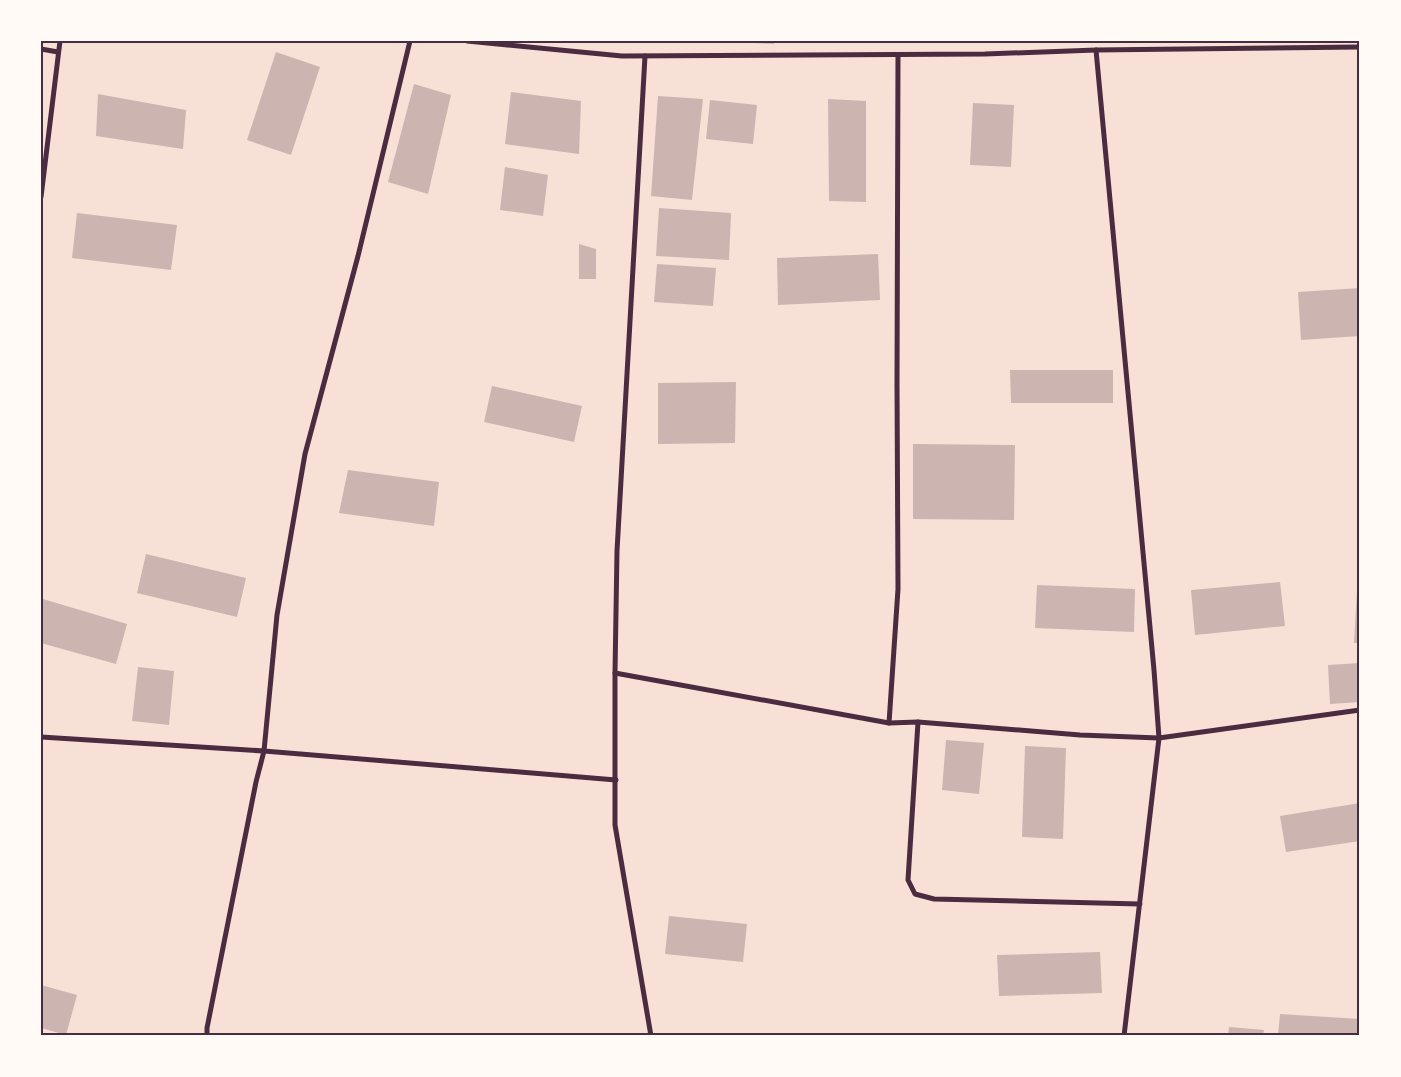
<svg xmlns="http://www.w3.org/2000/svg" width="1401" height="1077" viewBox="0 0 1401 1077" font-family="'Varela Round',sans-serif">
  <rect width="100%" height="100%" fill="#f7e1d7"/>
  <g fill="#ccb4b1">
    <polygon points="751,41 775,41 774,44 751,43"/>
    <polygon points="276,52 320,67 291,155 247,140"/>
    <polygon points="414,84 451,95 428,194 388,182"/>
    <polygon points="511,92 581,101 579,154 505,144"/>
    <polygon points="98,94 186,110 183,149 96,136"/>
    <polygon points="658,96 703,99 692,200 651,196"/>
    <polygon points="828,99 866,101 866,202 829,201"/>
    <polygon points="710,100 757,105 753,144 706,139"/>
    <polygon points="973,103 1014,105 1011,167 970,165"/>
    <polygon points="505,167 548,175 543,216 500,210"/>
    <polygon points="659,208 731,213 729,260 656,256"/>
    <polygon points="77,213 177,225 171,270 72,258"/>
    <polygon points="579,244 596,249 596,279 579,279"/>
    <polygon points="878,254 880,300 778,305 777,258"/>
    <polygon points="657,264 716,268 713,306 654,302"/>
    <polygon points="1360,288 1360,336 1301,340 1298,292"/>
    <polygon points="1010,370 1113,370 1113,403 1011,403"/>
    <polygon points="736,382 735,443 658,444 658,383"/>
    <polygon points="492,386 582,406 574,442 484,422"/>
    <polygon points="913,444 1015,445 1014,520 913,519"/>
    <polygon points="348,470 439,482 434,526 339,513"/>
    <polygon points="146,554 246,578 237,617 137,593"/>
    <polygon points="1280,582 1285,626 1195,635 1191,590"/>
    <polygon points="1037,585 1135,589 1134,632 1035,628"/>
    <polygon points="1357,590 1360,590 1360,643 1354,643"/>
    <polygon points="43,599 127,624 116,664 41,643 41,604"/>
    <polygon points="1360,663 1360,702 1330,704 1328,665"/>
    <polygon points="138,667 174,671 169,725 132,721"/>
    <polygon points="946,740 984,743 979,794 942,790"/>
    <polygon points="1025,746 1066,748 1063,839 1022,837"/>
    <polygon points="1360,803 1360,841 1286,852 1280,816"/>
    <polygon points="669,916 747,924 743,962 665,954"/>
    <polygon points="1100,952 1102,993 999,996 997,955"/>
    <polygon points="41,985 77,995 66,1035 41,1028"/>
    <polygon points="1280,1014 1360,1019 1360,1036 1278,1036"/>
    <polygon points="1229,1027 1264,1030 1263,1036 1228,1036"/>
  </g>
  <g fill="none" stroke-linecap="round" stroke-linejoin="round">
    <g stroke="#4a2c40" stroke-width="5">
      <polyline points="467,41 622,56 985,54 1096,50 1360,47"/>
      <polyline points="41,49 58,52"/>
      <polyline points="1096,50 1154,670 1159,738 1124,1036"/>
      <polyline points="645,56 617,551 615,673 615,825 651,1036"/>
      <polyline points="41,197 60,41"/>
      <polyline points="615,673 889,723 918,722 1080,735 1159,738 1360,710"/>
      <polyline points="918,722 908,880 915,894 934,899 1140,904"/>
      <polyline points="889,723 898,589 897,383 898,55"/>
      <polyline points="41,737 264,751 616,780"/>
      <polyline points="207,1036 207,1028 256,782 264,751 277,615 305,454 358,256 410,41"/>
    </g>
  </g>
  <rect width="1401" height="1077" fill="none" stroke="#fffaf5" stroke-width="85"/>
  <rect x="42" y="42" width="1316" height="992" fill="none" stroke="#4a2c40" stroke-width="2"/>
</svg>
